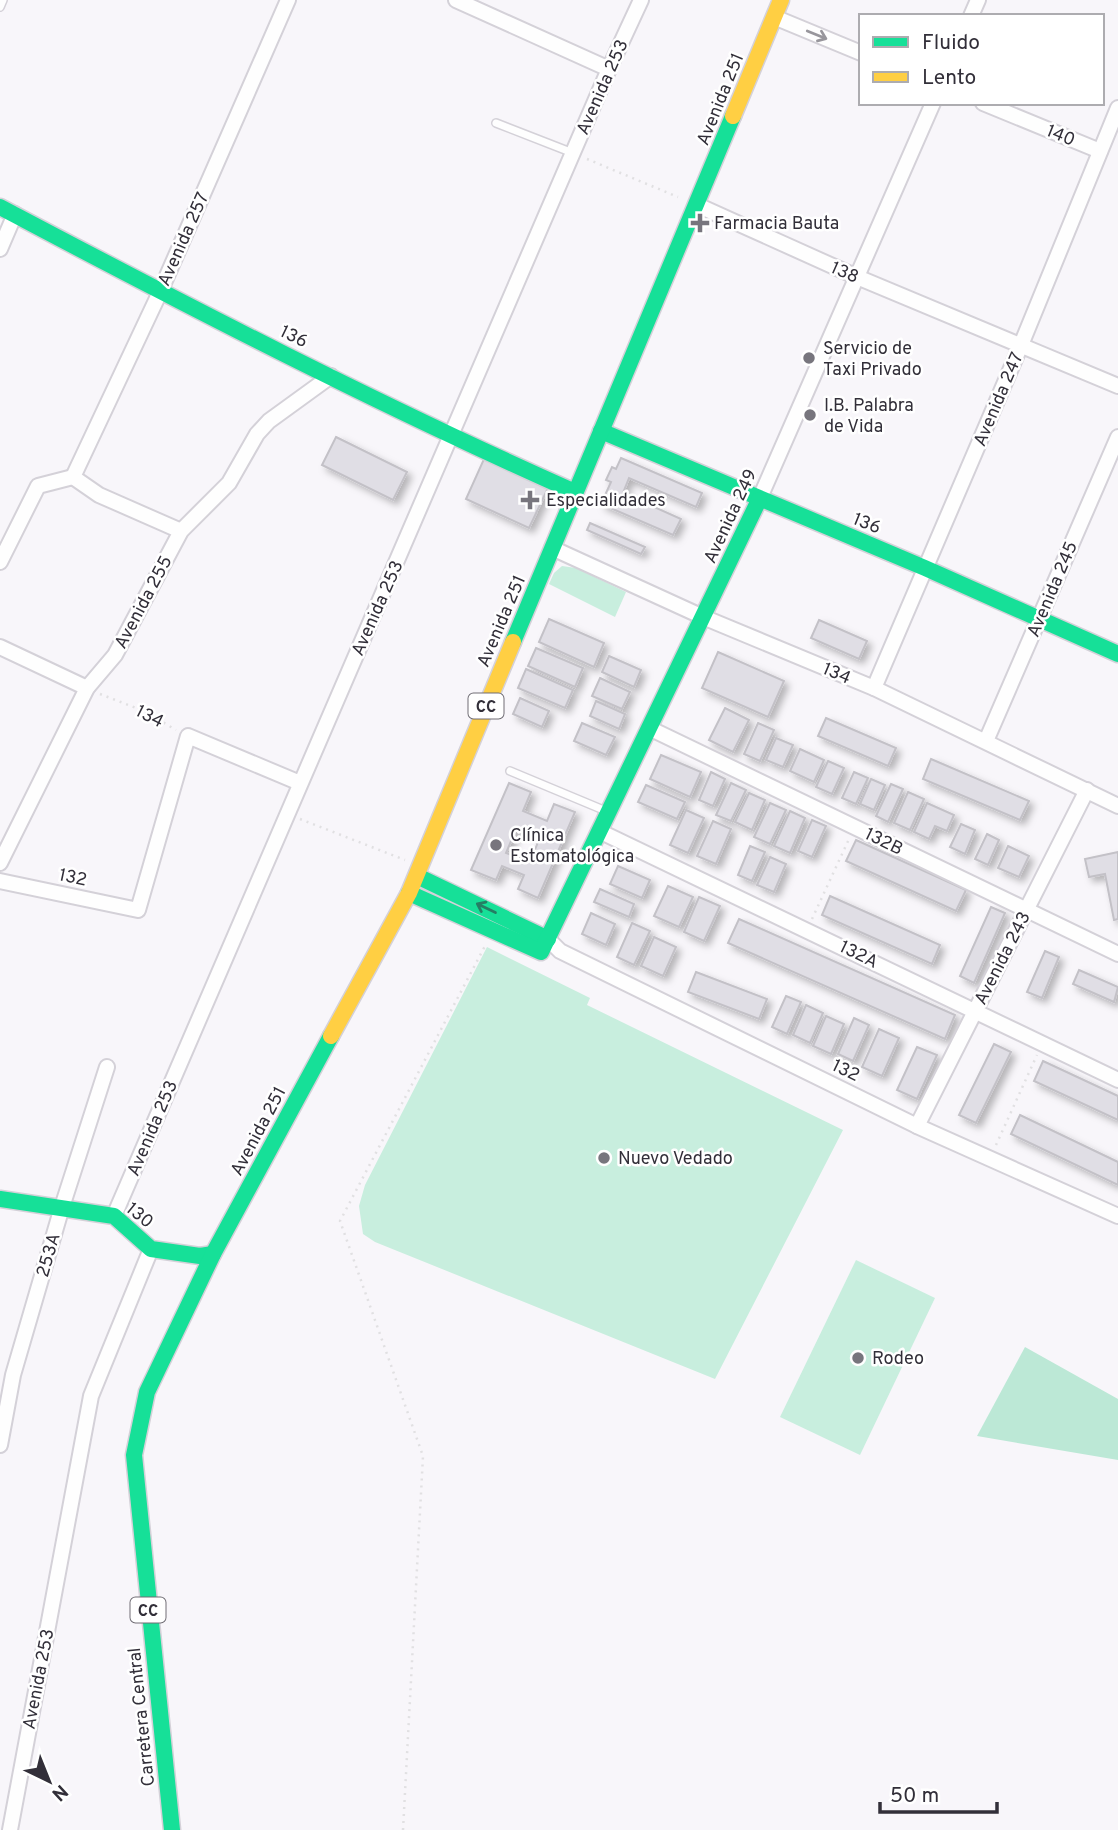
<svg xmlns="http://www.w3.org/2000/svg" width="1118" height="1830" viewBox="0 0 1118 1830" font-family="Overpass,sans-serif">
  <defs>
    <filter id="shadow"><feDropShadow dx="4.5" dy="4.5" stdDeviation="3.5" flood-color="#0004"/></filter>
  </defs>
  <rect width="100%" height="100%" fill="#f8f6fa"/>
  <g fill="#c8eede">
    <polygon points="562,566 576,568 626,592 615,617 549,584 554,573"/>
    <polygon points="487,947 590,998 587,1005 843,1130 715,1379 375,1242 363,1234 359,1206 365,1185"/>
    <polygon points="856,1260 935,1298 860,1455 780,1417"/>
  </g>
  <polygon fill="#bce8d6" points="1025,1347 1118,1399 1118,1460 977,1436"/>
  <g fill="#e0dee5" stroke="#c3c1c7" stroke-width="2" fill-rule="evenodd" filter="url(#shadow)">
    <polygon points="336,437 407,472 393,500 322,465"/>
    <polygon points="621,458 702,493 696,507 629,478 623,493 681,519 673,535 601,504 611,482 606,480 612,467 616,469"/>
    <polygon points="484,459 548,488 529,528 466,499"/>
    <polygon points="590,523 645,547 641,554 587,530"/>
    <polygon points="549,619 604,643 594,667 539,642"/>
    <polygon points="819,620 867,641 859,659 811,638"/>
    <polygon points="536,648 583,668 575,687 528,666"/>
    <polygon points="718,652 784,681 768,717 702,688"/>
    <polygon points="609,656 641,670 634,687 602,672"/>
    <polygon points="526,669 573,690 565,708 518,688"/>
    <polygon points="600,678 630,692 622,709 592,696"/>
    <polygon points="520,698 549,711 542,727 513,714"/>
    <polygon points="596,701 625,714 619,729 590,716"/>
    <polygon points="725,708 749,720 733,752 709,740"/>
    <polygon points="826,718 896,748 888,766 818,736"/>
    <polygon points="582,723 615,737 606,755 574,741"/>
    <polygon points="758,723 774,730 760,761 744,754"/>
    <polygon points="776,738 793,745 783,767 766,760"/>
    <polygon points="800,749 824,760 814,782 790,771"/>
    <polygon points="661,755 701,772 690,797 650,779"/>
    <polygon points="931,759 1029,801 1020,820 923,779"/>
    <polygon points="828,761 844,768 832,794 816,787"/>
    <polygon points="711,772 725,779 713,806 699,800"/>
    <polygon points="854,772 868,778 856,804 842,798"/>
    <polygon points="871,779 885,785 874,810 860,804"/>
    <path d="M 509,783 L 531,792 L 523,811 L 547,821 L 554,804 L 575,812 L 538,898 L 518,889 L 524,875 L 502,866 L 496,880 L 471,870 ZM 517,827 L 540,837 L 530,862 L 506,853 Z"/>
    <polygon points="731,783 746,790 731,821 716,815"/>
    <polygon points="891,784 903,789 888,822 876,816"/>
    <polygon points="646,785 685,802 677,819 638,802"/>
    <polygon points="908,792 924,799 910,830 894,823"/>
    <polygon points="749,793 765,800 752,830 735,822"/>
    <polygon points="770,803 786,810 770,844 754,837"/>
    <polygon points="927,803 954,815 947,831 935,826 929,839 914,832"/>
    <polygon points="686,810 704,818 688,853 670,845"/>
    <polygon points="790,811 805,818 790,853 774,846"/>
    <polygon points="812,820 826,826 812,857 798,851"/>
    <polygon points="713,821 731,829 716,864 697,856"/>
    <polygon points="961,824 975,830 965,854 950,847"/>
    <polygon points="987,834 999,840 988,865 975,859"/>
    <polygon points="856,840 966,890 956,911 846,861"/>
    <polygon points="750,846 765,852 752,881 738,875"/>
    <polygon points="1008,846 1029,856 1019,877 998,868"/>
    <polygon points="1118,852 1118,919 1114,920 1105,874 1089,877 1085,859"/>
    <polygon points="770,857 786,864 774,892 757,885"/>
    <polygon points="618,866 650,880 642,898 610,884"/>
    <polygon points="668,886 693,897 679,927 654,916"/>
    <polygon points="600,889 634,904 629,917 594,902"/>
    <polygon points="830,896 940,945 932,964 822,915"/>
    <polygon points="699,897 720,906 704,941 684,932"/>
    <polygon points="991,907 1005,913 974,983 960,976"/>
    <polygon points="591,913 615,924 606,945 582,934"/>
    <polygon points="739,919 955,1015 945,1039 728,943"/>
    <polygon points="632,923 650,931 634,965 617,957"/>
    <polygon points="654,937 676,947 663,976 641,966"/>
    <polygon points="1045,951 1059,957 1042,998 1027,992"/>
    <polygon points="1079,970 1118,987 1114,1002 1073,984"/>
    <polygon points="696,972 767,999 759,1019 688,992"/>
    <polygon points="786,996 801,1002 787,1034 772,1027"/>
    <polygon points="806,1005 823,1013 810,1043 793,1035"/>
    <polygon points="826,1016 844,1024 831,1054 813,1046"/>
    <polygon points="854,1018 869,1025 853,1061 838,1054"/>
    <polygon points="879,1029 899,1038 882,1076 862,1067"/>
    <polygon points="994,1044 1011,1052 976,1123 959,1115"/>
    <polygon points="917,1047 937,1055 917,1099 897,1090"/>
    <polygon points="1043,1061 1118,1096 1118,1120 1034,1081"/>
    <polygon points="1020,1115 1118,1162 1118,1185 1011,1134"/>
  </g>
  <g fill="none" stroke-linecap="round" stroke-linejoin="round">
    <g stroke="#d4d1d8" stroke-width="10">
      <g id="lane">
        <polyline points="0,7 3,0"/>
        <polyline points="496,123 573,153"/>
        <polyline points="510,771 606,811"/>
      </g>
    </g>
    <g stroke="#d4d1d8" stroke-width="18">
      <g id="street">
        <polyline points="456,0 609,69"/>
        <polyline points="971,16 978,0"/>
        <polyline points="774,17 861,53"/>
        <polyline points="983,103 1100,151"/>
        <polyline points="697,205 857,277 1118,386"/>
        <polyline points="0,249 15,214"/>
        <polyline points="73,477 160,292 288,0"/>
        <polyline points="759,500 933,103"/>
        <polyline points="552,548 703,617 874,688 1118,806"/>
        <polyline points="0,562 38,486 73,477 99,495 181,531"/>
        <polyline points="0,647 87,688"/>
        <polyline points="874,688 1021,345 1118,108"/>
        <polyline points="649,728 1118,954"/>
        <polyline points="986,741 1118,437"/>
        <polyline points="599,831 1118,1080"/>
        <polyline points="0,863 87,688 115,655 181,531 229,483 257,434 269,421 331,376"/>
        <polyline points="0,881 138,910 188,736 300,783"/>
        <polyline points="548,939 560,951 917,1126 1118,1216"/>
        <polyline points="917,1126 1087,790"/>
        <polyline points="114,1216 609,69 641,0"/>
        <polyline points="0,1445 13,1375 62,1207 107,1067"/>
        <polyline points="10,1830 91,1396 151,1249"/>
      </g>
    </g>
    <g stroke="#d4d1d8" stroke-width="19">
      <g id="fast">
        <path d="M 0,207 C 189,307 379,405 575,492"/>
        <polyline points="601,431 925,568 1118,654"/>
        <polyline points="513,642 733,116"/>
        <polyline points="417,876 548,939"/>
        <polyline points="409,893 541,952 759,500"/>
        <polyline points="0,1199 114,1216 151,1249 200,1256 213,1254"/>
        <polyline points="172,1830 134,1455 147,1392 213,1254 331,1036"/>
      </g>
    </g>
    <g stroke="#d4d1d8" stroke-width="19">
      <g id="slow">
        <polyline points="733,116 781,0"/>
        <polyline points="331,1036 409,893 513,642"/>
      </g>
    </g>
    <g stroke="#e1e0e2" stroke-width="2.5" stroke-dasharray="2 5" stroke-linecap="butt">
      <polyline points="587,159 678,197"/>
      <polyline points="100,694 144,711 176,730"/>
      <polyline points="300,819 405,860"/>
      <polyline points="812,919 849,839"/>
      <polyline points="996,1145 1037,1055"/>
      <polyline points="403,1830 423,1456 340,1221 485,946"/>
    </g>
    <use href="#lane" stroke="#fefefe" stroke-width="7"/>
    <use href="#street" stroke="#fefefe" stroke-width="14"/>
    <use href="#fast" stroke="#16e098" stroke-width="16"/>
    <use href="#slow" stroke="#ffcf43" stroke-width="16"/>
  </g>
  <defs><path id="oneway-shaft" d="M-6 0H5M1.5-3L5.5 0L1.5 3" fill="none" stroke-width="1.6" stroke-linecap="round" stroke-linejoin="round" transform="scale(1.75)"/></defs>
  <use stroke="#98969c" href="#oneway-shaft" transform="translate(817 35) rotate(22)"/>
  <use stroke="#257f64" href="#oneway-shaft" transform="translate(486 908) rotate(-154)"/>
  <g fill="#77757d" stroke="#fff" stroke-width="2.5">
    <path d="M696.5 212.5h7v7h7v7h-7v7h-7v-7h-7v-7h7z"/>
    <circle cx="809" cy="358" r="7"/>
    <circle cx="810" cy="415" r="7"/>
    <path d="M526.5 489.5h7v7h7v7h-7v7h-7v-7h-7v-7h7z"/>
    <circle cx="496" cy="845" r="7"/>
    <circle cx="604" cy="1158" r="7"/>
    <circle cx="858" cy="1358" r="7"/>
  </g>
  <g text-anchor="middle" stroke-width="5" stroke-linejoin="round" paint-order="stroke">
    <g fill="#fff" stroke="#706d74" stroke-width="2">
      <rect x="468.5" y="693.5" width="35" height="25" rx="5"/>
      <rect x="130.5" y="1597.5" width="35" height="25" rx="5"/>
    </g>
    <g font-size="16" font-weight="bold" fill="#322f39">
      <text x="486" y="712">CC</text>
      <text x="148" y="1616">CC</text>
    </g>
    <g font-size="18" fill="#322f39" stroke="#fff">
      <text transform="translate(602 87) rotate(-66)" y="6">Avenida 253</text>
      <text transform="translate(720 99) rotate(-68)" y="6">Avenida 251</text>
      <text transform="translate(1061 135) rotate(22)" y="6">140</text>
      <text transform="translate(183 239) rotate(-66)" y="6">Avenida 257</text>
      <text transform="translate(845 272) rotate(24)" y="6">138</text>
      <text transform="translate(294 336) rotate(26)" y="6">136</text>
      <text transform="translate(998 399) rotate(-67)" y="6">Avenida 247</text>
      <text transform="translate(730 516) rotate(-65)" y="6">Avenida 249</text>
      <text transform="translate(867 523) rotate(22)" y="6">136</text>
      <text transform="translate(1052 589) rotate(-67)" y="6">Avenida 245</text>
      <text transform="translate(143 602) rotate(-62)" y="6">Avenida 255</text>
      <text transform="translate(377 608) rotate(-66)" y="6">Avenida 253</text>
      <text transform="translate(501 621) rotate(-67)" y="6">Avenida 251</text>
      <text transform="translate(837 673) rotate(23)" y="6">134</text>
      <text transform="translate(150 716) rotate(27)" y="6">134</text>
      <text transform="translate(884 841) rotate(26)" y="6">132B</text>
      <text transform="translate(73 877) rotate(12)" y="6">132</text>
      <text transform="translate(859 954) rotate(26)" y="6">132A</text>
      <text transform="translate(1002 958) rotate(-63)" y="6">Avenida 243</text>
      <text transform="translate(846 1070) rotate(26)" y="6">132</text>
      <text transform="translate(152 1128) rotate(-67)" y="6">Avenida 253</text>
      <text transform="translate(258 1131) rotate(-62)" y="6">Avenida 251</text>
      <text transform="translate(140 1215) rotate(39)" y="6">130</text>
      <text transform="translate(48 1255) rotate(-74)" y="6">253A</text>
      <text transform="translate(38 1679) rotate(-79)" y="6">Avenida 253</text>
      <text transform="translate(141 1717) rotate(-96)" y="6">Carretera Central</text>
    </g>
    <g font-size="18" fill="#322f39" stroke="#fff" text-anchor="start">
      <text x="714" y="229">Farmacia Bauta</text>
      <text x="823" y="354">Servicio de<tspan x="823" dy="21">Taxi Privado</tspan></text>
      <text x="824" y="411">I.B. Palabra<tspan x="824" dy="21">de Vida</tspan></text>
      <text x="546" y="506">Especialidades</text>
      <text x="510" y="841">Clínica<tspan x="510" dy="21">Estomatológica</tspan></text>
      <text x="618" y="1164">Nuevo Vedado</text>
      <text x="872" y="1364">Rodeo</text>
    </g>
  </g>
  <rect x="859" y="14" width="245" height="91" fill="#ffffff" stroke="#adacb0" stroke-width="2"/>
  <rect x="873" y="37" width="35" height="10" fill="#16e098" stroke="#adacb0" stroke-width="2"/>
  <text x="922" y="49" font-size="21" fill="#322f39">Fluido</text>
  <rect x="873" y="72" width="35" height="10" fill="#ffcf43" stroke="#adacb0" stroke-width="2"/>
  <text x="922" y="84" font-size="21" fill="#322f39">Lento</text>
  <g transform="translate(49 1781) rotate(137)" stroke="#ffffff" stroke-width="5" paint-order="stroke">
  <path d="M0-5L12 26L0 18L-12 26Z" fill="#322f39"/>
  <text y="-10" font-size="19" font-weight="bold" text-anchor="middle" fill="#322f39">N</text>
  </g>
  <path d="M880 1802v10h117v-10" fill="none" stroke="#322f39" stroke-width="3.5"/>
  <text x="890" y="1802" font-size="21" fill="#322f39" stroke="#ffffff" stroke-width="5" paint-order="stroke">50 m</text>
</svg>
